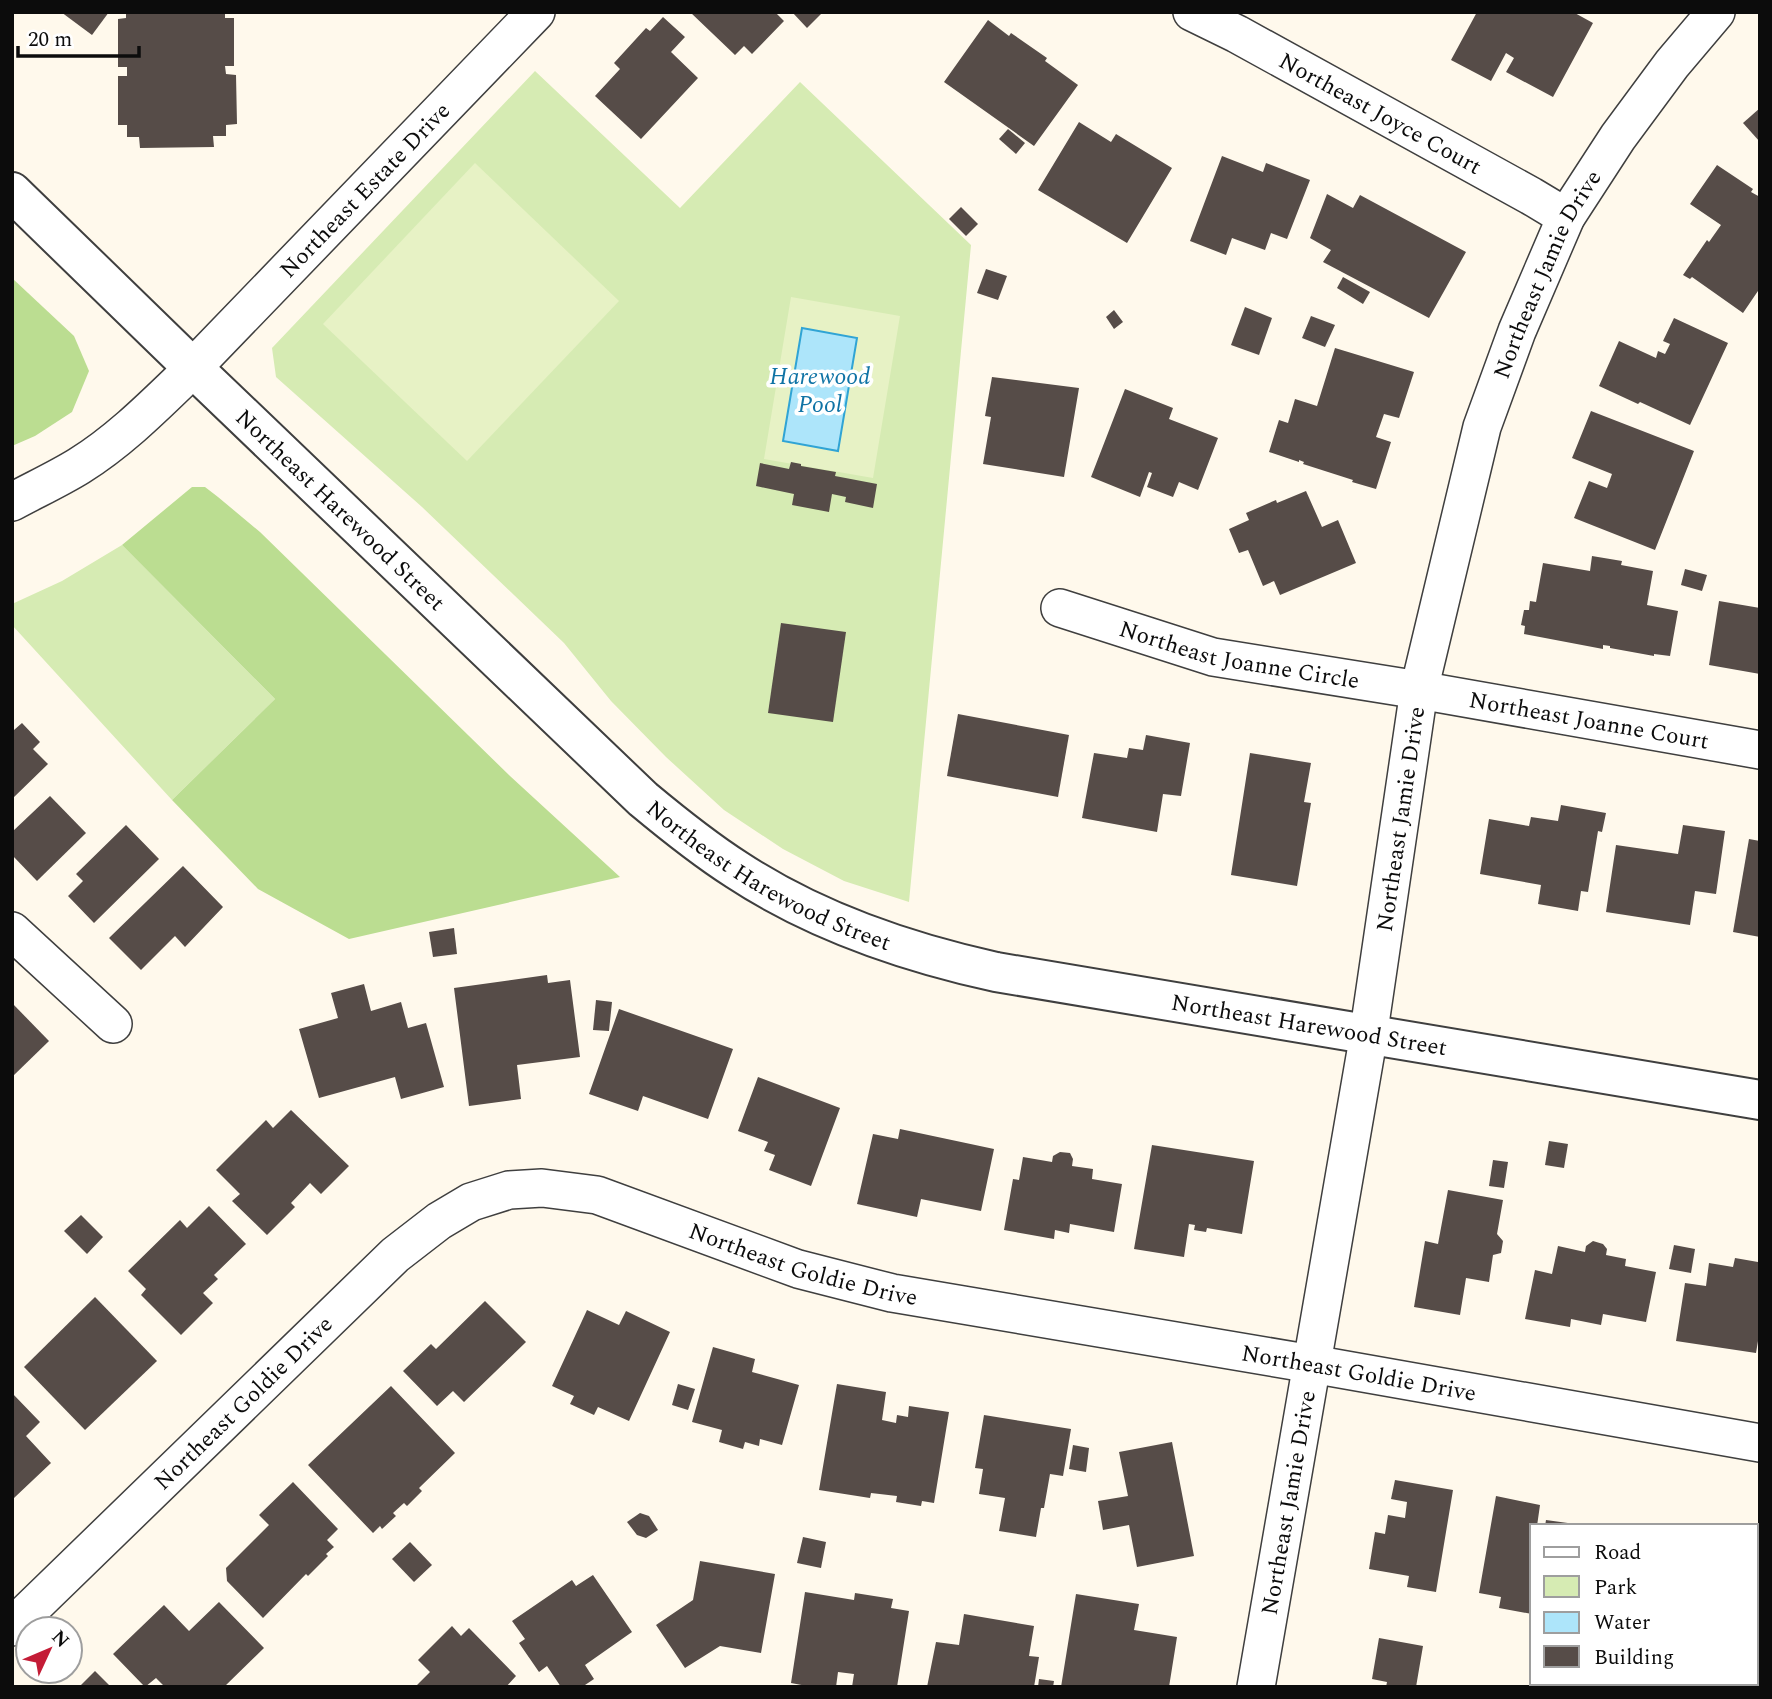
<svg xmlns="http://www.w3.org/2000/svg" width="1772" height="1699" viewBox="0 0 1772 1699" font-family="Spectral,serif">
  <rect width="100%" height="100%" fill="#fff9ec"/>
  <g fill="#d6ebb3">
    <polygon points="535,71 680,208 800,82 971,245 909,902 844,881 783,849 724,810 666,757 611,701 564,643 422,507 276,377 272,348"/>
    <polygon points="122,545 275,699 172,800 12,625 12,604 62,581"/>
  </g>
  <g fill="#bbdd91">
    <polygon points="12,278 74,336 89,371 72,412 35,436 12,446"/>
    <polygon points="192,487 205,487 218,497 260,532 510,776 620,877 349,939 258,889 172,800 275,699 122,545"/>
  </g>
  <g fill="#e7f2c5">
    <polygon points="475,163 619,301 467,461 323,324"/>
    <polygon points="791,297 900,316 873,478 764,459"/>
  </g>
  <polygon fill="#ade5fa" stroke="#30a4d5" stroke-width="2" points="802,328 857,338 838,451 783,441"/>
  <g fill="#564c48">
    <polygon points="61,12 109,12 92,35"/>
    <polygon points="126,12 225,12 225,18 234,18 234,66 225,66 226,74 236,75 237,124 226,125 226,136 213,136 214,147 140,148 139,137 127,137 127,125 118,125 118,76 127,76 127,67 118,67 118,19 126,18"/>
    <polygon points="690,12 775,12 784,21 752,54 744,46 735,55"/>
    <polygon points="792,12 823,12 807,28"/>
    <polygon points="1477,12 1573,12 1593,23 1553,97 1506,72 1514,58 1506,53 1491,81 1451,60"/>
    <polygon points="663,17 685,37 671,52 698,78 641,139 595,96 620,69 614,63 646,28 650,31"/>
    <polygon points="988,20 1009,36 1011,33 1047,58 1045,61 1078,85 1034,146 944,82"/>
    <polygon points="1760,108 1760,142 1743,123"/>
    <polygon points="1079,122 1111,142 1116,134 1172,168 1127,243 1038,190"/>
    <polygon points="1008,129 1025,143 1016,154 999,139"/>
    <polygon points="1222,156 1263,172 1266,163 1310,180 1287,239 1271,233 1265,250 1232,238 1226,255 1190,241"/>
    <polygon points="1717,165 1753,189 1751,192 1760,197 1760,288 1743,313 1692,277 1690,279 1683,275 1707,240 1709,242 1721,225 1690,204"/>
    <polygon points="1327,194 1353,208 1360,195 1466,252 1429,318 1323,262 1331,250 1310,238"/>
    <polygon points="961,207 978,224 966,236 949,219"/>
    <polygon points="986,269 1007,276 998,300 977,293"/>
    <polygon points="1343,277 1370,292 1363,304 1337,288"/>
    <polygon points="1245,307 1272,318 1259,355 1231,345"/>
    <polygon points="1114,310 1123,322 1114,329 1106,317"/>
    <polygon points="1311,316 1335,325 1325,347 1302,338"/>
    <polygon points="1674,318 1728,343 1690,425 1640,402 1638,404 1599,386 1619,341 1656,358 1658,351 1665,354 1670,344 1663,341"/>
    <polygon points="1335,348 1414,372 1399,418 1384,414 1376,437 1391,442 1376,489 1352,482 1353,480 1303,464 1304,462 1299,460 1299,462 1269,452 1279,420 1288,423 1295,399 1317,406"/>
    <polygon points="992,377 1079,388 1064,477 983,464 991,417 985,416"/>
    <polygon points="1125,389 1173,408 1169,419 1218,438 1198,490 1179,482 1173,497 1147,487 1152,473 1149,472 1140,497 1091,477"/>
    <polygon points="1591,411 1694,451 1655,550 1574,518 1589,481 1607,488 1612,474 1572,458"/>
    <polygon points="791,462 801,464 801,466 836,472 835,476 877,484 873,508 845,502 846,497 832,494 829,512 792,505 794,494 756,486 760,463 789,469"/>
    <polygon points="1306,491 1322,527 1338,520 1356,563 1280,595 1274,581 1263,586 1248,550 1239,553 1229,529 1249,520 1246,513 1276,500 1277,503"/>
    <polygon points="1592,556 1622,561 1621,565 1653,571 1647,605 1678,611 1670,656 1654,654 1654,656 1610,648 1610,646 1603,645 1603,649 1524,634 1525,626 1521,625 1524,610 1529,610 1530,601 1536,602 1543,563 1590,571"/>
    <polygon points="1685,569 1707,575 1702,591 1681,585"/>
    <polygon points="1719,601 1760,608 1760,674 1709,665"/>
    <polygon points="781,623 846,632 833,722 768,713"/>
    <polygon points="958,714 1069,735 1058,797 947,776"/>
    <polygon points="22,723 40,742 33,749 48,764 12,799 12,728 14,730"/>
    <polygon points="1146,735 1190,743 1181,796 1163,794 1157,832 1082,818 1094,753 1127,758 1129,748 1143,750"/>
    <polygon points="1250,753 1311,763 1304,802 1311,803 1297,886 1231,875"/>
    <polygon points="50,796 86,833 37,881 12,855 12,832"/>
    <polygon points="1561,805 1606,813 1602,832 1598,831 1588,892 1581,891 1578,911 1538,904 1541,885 1480,874 1489,819 1529,826 1531,817 1558,821"/>
    <polygon points="126,825 159,859 94,923 68,896 83,881 76,874"/>
    <polygon points="1683,825 1725,831 1716,894 1695,891 1690,925 1606,912 1616,845 1678,854"/>
    <polygon points="1749,839 1760,841 1760,937 1733,932"/>
    <polygon points="183,866 223,907 185,947 175,936 141,970 109,938"/>
    <polygon points="454,928 457,954 433,957 429,932"/>
    <polygon points="547,975 548,983 570,980 580,1057 517,1065 521,1099 469,1106 454,988"/>
    <polygon points="364,984 371,1011 401,1002 408,1028 426,1023 444,1087 401,1099 395,1077 319,1098 299,1029 338,1018 331,993"/>
    <polygon points="596,1000 612,1002 609,1031 593,1030"/>
    <polygon points="12,1003 49,1041 12,1077"/>
    <polygon points="619,1009 733,1049 708,1119 643,1096 638,1111 589,1094"/>
    <polygon points="758,1077 840,1108 811,1186 769,1170 775,1155 764,1151 768,1142 738,1131"/>
    <polygon points="291,1110 349,1166 321,1194 310,1183 291,1203 295,1207 267,1235 232,1201 240,1194 216,1170 266,1120 273,1128"/>
    <polygon points="900,1129 994,1149 981,1211 921,1199 917,1217 857,1204 873,1134 898,1139"/>
    <polygon points="1549,1141 1568,1144 1564,1168 1545,1165"/>
    <polygon points="1152,1145 1254,1161 1242,1234 1207,1228 1206,1232 1194,1230 1195,1225 1189,1224 1184,1257 1134,1249"/>
    <polygon points="1060,1152 1070,1153 1073,1159 1072,1166 1093,1169 1092,1179 1122,1184 1114,1232 1070,1224 1069,1233 1055,1230 1054,1239 1004,1230 1013,1179 1019,1180 1023,1157 1052,1162 1053,1156"/>
    <polygon points="1493,1160 1508,1162 1504,1188 1489,1186"/>
    <polygon points="1448,1190 1503,1200 1497,1234 1503,1241 1501,1253 1493,1255 1489,1282 1466,1278 1460,1315 1414,1307 1425,1241 1438,1244"/>
    <polygon points="209,1206 246,1244 214,1275 218,1279 203,1293 213,1303 181,1335 141,1295 146,1289 128,1271 180,1220 187,1228"/>
    <polygon points="81,1215 103,1237 87,1254 64,1231"/>
    <polygon points="1593,1241 1603,1244 1607,1249 1606,1255 1626,1259 1625,1266 1656,1272 1646,1322 1603,1314 1601,1325 1571,1319 1570,1327 1525,1319 1535,1270 1552,1274 1558,1246 1585,1252 1586,1246"/>
    <polygon points="1674,1245 1695,1249 1691,1273 1669,1269"/>
    <polygon points="1735,1258 1758,1262 1760,1341 1758,1341 1756,1353 1676,1341 1685,1283 1706,1286 1709,1263 1733,1267"/>
    <polygon points="95,1297 157,1361 85,1430 24,1367"/>
    <polygon points="485,1301 526,1342 464,1402 453,1391 437,1406 403,1371 431,1344 436,1349"/>
    <polygon points="587,1310 619,1325 626,1311 670,1332 629,1421 598,1407 594,1415 570,1404 574,1396 552,1386"/>
    <polygon points="713,1347 755,1359 752,1372 799,1385 782,1445 760,1439 759,1446 745,1442 743,1449 719,1442 722,1430 692,1422"/>
    <polygon points="678,1384 695,1389 688,1410 672,1405"/>
    <polygon points="837,1384 886,1392 882,1420 896,1423 897,1415 908,1417 909,1406 949,1412 934,1503 922,1501 921,1506 896,1502 897,1496 871,1493 870,1498 819,1490"/>
    <polygon points="391,1386 455,1453 419,1488 422,1491 407,1506 404,1503 393,1513 396,1516 382,1529 380,1526 373,1533 308,1465"/>
    <polygon points="12,1393 40,1422 26,1436 51,1463 14,1498 12,1496"/>
    <polygon points="984,1415 1071,1429 1063,1476 1050,1474 1044,1508 1041,1508 1036,1537 999,1531 1005,1498 979,1494 983,1469 975,1468"/>
    <polygon points="1172,1442 1194,1556 1137,1567 1129,1525 1103,1530 1098,1501 1128,1496 1119,1452"/>
    <polygon points="1073,1445 1089,1448 1086,1472 1069,1469"/>
    <polygon points="1395,1480 1453,1490 1436,1592 1407,1587 1409,1576 1369,1569 1375,1532 1385,1534 1388,1515 1405,1518 1407,1502 1391,1499"/>
    <polygon points="293,1482 338,1529 327,1540 334,1547 326,1554 328,1556 308,1576 306,1574 263,1618 227,1581 226,1568 269,1525 259,1515"/>
    <polygon points="1496,1496 1540,1505 1537,1526 1532,1526 1532,1614 1499,1608 1501,1597 1479,1593"/>
    <polygon points="640,1513 649,1516 658,1530 646,1538 637,1535 627,1522"/>
    <polygon points="1546,1520 1575,1524 1575,1526 1545,1526"/>
    <polygon points="803,1537 826,1542 821,1568 797,1563"/>
    <polygon points="410,1542 432,1565 414,1582 392,1559"/>
    <polygon points="1756,1559 1760,1560 1760,1588 1756,1586"/>
    <polygon points="700,1561 775,1574 761,1653 720,1646 685,1668 656,1625 693,1600"/>
    <polygon points="593,1575 632,1632 585,1665 594,1679 582,1687 561,1687 547,1666 539,1672 519,1643 525,1639 512,1621 572,1580 576,1586"/>
    <polygon points="805,1592 854,1600 855,1593 893,1599 891,1608 909,1611 897,1687 852,1687 854,1674 838,1672 836,1687 812,1687 791,1683"/>
    <polygon points="1076,1594 1139,1604 1134,1630 1177,1637 1169,1687 1061,1687"/>
    <polygon points="219,1602 264,1648 224,1687 165,1687 156,1678 145,1687 113,1654 164,1605 189,1631"/>
    <polygon points="964,1614 1034,1626 1029,1656 1039,1657 1034,1687 927,1687 936,1642 959,1645"/>
    <polygon points="452,1626 461,1636 469,1628 516,1676 506,1687 415,1687 430,1672 418,1660"/>
    <polygon points="1379,1638 1423,1646 1416,1687 1386,1687 1387,1682 1372,1679"/>
    <polygon points="95,1671 111,1687 79,1687"/>
    <polygon points="1039,1679 1054,1681 1053,1687 1038,1687"/>
    <polygon points="1553,1683 1581,1683 1580,1687 1553,1687"/>
  </g>
  <g fill="none" stroke-linecap="round" stroke-linejoin="round">
    <g stroke="#3f3f3f" stroke-width="40">
      <g id="minor">
        <path id="s1" d="M 1192,12 L 1237,34 L 1531,196 L 1566,217"/>
        <path id="s2" d="M 12,502 C 34,490 58,479 79,466 C 116,443 148,412 179,382 L 536,12"/>
        <path id="s3" d="M 1060,608 L 1213,657 L 1419,690 L 1760,750"/>
        <polyline points="12,931 113,1024"/>
        <path id="s4" d="M 12,1627 L 395,1255 L 439,1221 L 471,1202 L 509,1190 L 542,1188 L 597,1195 L 798,1269 L 892,1293 L 1312,1364 L 1760,1443"/>
        <path id="s5" d="M 1256,1687 L 1366,1051 L 1419,690 L 1482,427 L 1517,331 L 1566,217 L 1618,137 L 1672,64 L 1716,12"/>
      </g>
    </g>
    <g stroke="#3f3f3f" stroke-width="42">
      <g id="tertiary">
        <path id="s6" d="M 12,192 L 192,367 L 643,799 C 673,824 704,849 737,870 C 816,922 905,952 996,972 L 1760,1100"/>
      </g>
    </g>
    <use href="#minor" stroke="#fff" stroke-width="37"/>
    <use href="#tertiary" stroke="#fff" stroke-width="38"/>
  </g>
  <g text-anchor="middle" stroke-width="7" stroke-linejoin="round" paint-order="stroke">
    <g font-size="23" fill="#0c0c0c" stroke="#fff">
      <text dy="8" stroke="none"><textPath href="#s1" startOffset="214">Northeast Joyce Court</textPath></text>
      <text dy="8" stroke="none"><textPath href="#s2" startOffset="474">Northeast Estate Drive</textPath></text>
      <text dy="8" stroke="none"><textPath href="#s5" startOffset="1447">Northeast Jamie Drive</textPath></text>
      <text dy="8" stroke="none"><textPath href="#s6" startOffset="457">Northeast Harewood Street</textPath></text>
      <text dy="8" stroke="none"><textPath href="#s3" startOffset="186">Northeast Joanne Circle</textPath></text>
      <text dy="8" stroke="none"><textPath href="#s3" startOffset="542">Northeast Joanne Court</textPath></text>
      <text dy="8" stroke="none"><textPath href="#s5" startOffset="880">Northeast Jamie Drive</textPath></text>
      <text dy="8" stroke="none"><textPath href="#s6" startOffset="1024">Northeast Harewood Street</textPath></text>
      <text dy="8" stroke="none"><textPath href="#s6" startOffset="1591">Northeast Harewood Street</textPath></text>
      <text dy="8" stroke="none"><textPath href="#s4" startOffset="973">Northeast Goldie Drive</textPath></text>
      <text dy="8" stroke="none"><textPath href="#s4" startOffset="1540">Northeast Goldie Drive</textPath></text>
      <text dy="8" stroke="none"><textPath href="#s4" startOffset="322">Northeast Goldie Drive</textPath></text>
      <text dy="8" stroke="none"><textPath href="#s5" startOffset="187">Northeast Jamie Drive</textPath></text>
    </g>
    <g font-size="24" font-style="italic" fill="#0f73a5" stroke="#fff">
      <text x="820" y="384">Harewood<tspan x="820" dy="28">Pool</tspan></text>
    </g>
  </g>
  <rect width="1772" height="1699" fill="none" stroke="#0c0c0c" stroke-width="28"/>
  <rect x="1530" y="1524" width="228" height="161" fill="#ffffff" stroke="#9e9e9e" stroke-width="2"/>
  <rect x="1544" y="1547" width="35" height="10" fill="#ffffff" stroke="#9e9e9e" stroke-width="2"/>
  <text x="1594" y="1559" font-size="21" fill="#0c0c0c">Road</text>
  <rect x="1544" y="1576" width="35" height="21" fill="#d6ebb3" stroke="#9e9e9e" stroke-width="2"/>
  <text x="1594" y="1594" font-size="21" fill="#0c0c0c">Park</text>
  <rect x="1544" y="1612" width="35" height="21" fill="#ade5fa" stroke="#9e9e9e" stroke-width="2"/>
  <text x="1594" y="1629" font-size="21" fill="#0c0c0c">Water</text>
  <rect x="1544" y="1646" width="35" height="21" fill="#564c48" stroke="#9e9e9e" stroke-width="2"/>
  <text x="1594" y="1664" font-size="21" fill="#0c0c0c">Building</text>
  <g transform="translate(49 1650) rotate(46)"><circle r="33" fill="#ffffff" stroke="#9e9e9e" stroke-width="2"/>
  <path d="M0-5L12 26L0 18L-12 26Z" fill="#c41c36"/>
  <text y="-10" font-size="19" font-weight="bold" text-anchor="middle" fill="#0c0c0c">N</text>
  </g>
  <path d="M18 46v10h121v-10" fill="none" stroke="#0c0c0c" stroke-width="3.5"/>
  <text x="28" y="46" font-size="21" fill="#0c0c0c" stroke="#ffffff" stroke-width="5" paint-order="stroke">20 m</text>
</svg>
